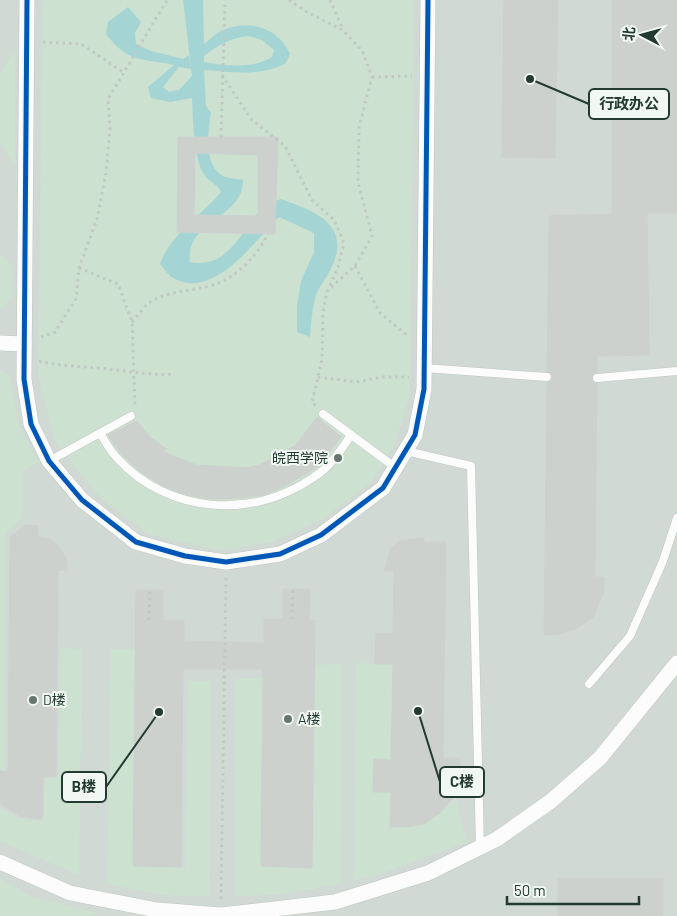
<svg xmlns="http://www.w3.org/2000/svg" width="677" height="916" viewBox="0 0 677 916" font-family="Barlow,'Noto Sans SC',sans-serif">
  <rect width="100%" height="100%" fill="#e3e8e5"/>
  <rect fill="#d1d9d5" x="0" y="0" width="677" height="916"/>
  <g fill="#cce1d0">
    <polygon points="43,0 414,0 410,394 394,447 371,482 324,518 272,542 220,550 148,534 99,496 55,442 38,374"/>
    <polygon points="15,51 15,165 0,144 0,75"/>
    <polygon points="0,254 13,267 12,298 0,311"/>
    <polygon points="0,370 10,376 19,426 38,462 23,471 22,519 5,535 5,770 0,769"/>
    <polygon points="60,648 82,649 79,875 0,841 0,808 20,819 44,821 45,778 58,778"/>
    <path d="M 111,649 L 135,649 L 133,866 L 185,868 L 188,681 L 211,681 L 209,895 C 176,900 139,891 107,883 Z"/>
    <polygon points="356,663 393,664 391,760 374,759 373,792 391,792 390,826 407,827 455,796 467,842 377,875 354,880"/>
    <polygon points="342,664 341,884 276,895 235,896 235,679 263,678 261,866 311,868 314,665"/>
    <polygon points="0,878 32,897 98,913 88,916 0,916"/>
  </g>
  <path fill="#a5d4d5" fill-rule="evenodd" d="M 183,0 L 203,0 L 204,44 C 209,40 214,35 219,32 C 245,18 278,26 290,54 L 286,63 C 261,77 232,72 204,70 L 206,106 L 211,113 C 208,131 203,165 223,176 C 228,178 237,179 243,180 C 243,220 186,218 190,262 C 230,270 242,227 264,207 C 268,203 276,201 281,199 C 317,212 352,225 331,269 C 327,278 319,286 316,295 C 312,309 311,323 310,337 L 297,332 L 297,306 L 301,281 L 314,252 L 314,233 L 279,217 C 254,242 213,301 173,278 C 168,275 164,268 160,264 C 170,235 202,215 221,192 C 217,183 210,183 205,176 C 193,161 193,116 192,98 L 170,102 L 151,98 L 148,87 L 174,65 C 141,58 128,63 106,34 L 108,22 L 128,7 L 141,22 L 135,33 L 136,44 L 151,51 L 183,59 L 189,55 L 191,69 L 179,67 L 163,87 L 169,92 L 179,90 L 192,76 ZM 248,36 L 262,40 L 274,50 L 272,57 C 254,69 224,66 204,62 L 204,56 C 218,45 230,38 248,36 Z"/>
  <g fill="#ccd1ce" stroke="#ccd1ce" fill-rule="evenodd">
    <polygon points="504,0 558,0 555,158 502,157"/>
    <polygon points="612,0 677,0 677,213 647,213 649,355 597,356 597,372 592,376 592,381 597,384 595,577 604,577 604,591 594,616 577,628 560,634 544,635 547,383 553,377 547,371 549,216 612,214"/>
    <path d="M 178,137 L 278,137 L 275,234 L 177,232 ZM 195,153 L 258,155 L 258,216 L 194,215 Z"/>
    <polygon points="317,417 341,437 319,466 283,487 263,495 242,498 212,499 187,495 163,486 141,472 121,454 108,435 137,421 149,436 166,449 164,452 196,465 248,468 262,464 296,445"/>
    <polygon points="26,525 38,526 38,537 49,539 58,545 67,560 67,571 58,570 56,776 43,776 42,819 20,816 2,805 0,800 0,771 8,772 10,537"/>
    <polygon points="424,538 424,542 446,542 443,758 460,758 460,772 455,796 440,813 424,824 407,827 390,827 391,792 373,792 374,759 391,760 393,664 375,664 376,633 393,633 394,571 384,571 391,548 400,541"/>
    <polygon points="283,589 310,589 309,620 315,620 312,868 261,866 263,669 183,669 181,867 133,866 136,590 163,590 163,620 184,621 184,641 264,643 264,619 283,619"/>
    <rect x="558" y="879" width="105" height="37"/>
  </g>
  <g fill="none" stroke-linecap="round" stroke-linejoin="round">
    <g stroke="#c0c5c2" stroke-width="9">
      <g id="lane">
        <polyline points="424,368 547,377"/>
        <polyline points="597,378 677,371"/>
        <polyline points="323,414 396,468"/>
        <path d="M 100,433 C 105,441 110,451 117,458 C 168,514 253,520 314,477 C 330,467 341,450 351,435"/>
        <polyline points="406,451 471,466 480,848"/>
        <polyline points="49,461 131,416"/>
        <polyline points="589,684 630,636 663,561 677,518"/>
      </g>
    </g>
    <g stroke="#c0c5c2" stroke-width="16">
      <g id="street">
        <polyline points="27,0 24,379 31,424 49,461 82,500 136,542 185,556 226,562 280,554 321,535 383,488 415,435 424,389 428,0"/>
        <polyline points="0,343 24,344"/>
        <polyline points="0,862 70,893 157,910 221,915 335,902 428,873 497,839 551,801 600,758 677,663"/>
      </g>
    </g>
    <g stroke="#c0c8c4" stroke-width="3" stroke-dasharray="2.5 4" stroke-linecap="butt">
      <polyline points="289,0 307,12 343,30 363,52 372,77 359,127 358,182 372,236 355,266 327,291 323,312 322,359 312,403 316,406"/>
      <polyline points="330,0 343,29"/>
      <polyline points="43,42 81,44 123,72"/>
      <polyline points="222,75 251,119 285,146 312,200 334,220 344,243 338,267 329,288"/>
      <polyline points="372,77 412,76"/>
      <polyline points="221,137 225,0"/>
      <polyline points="355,266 380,313 408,336"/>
      <polyline points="79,268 118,284 132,322 135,406"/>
      <path d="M 132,322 C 138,316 144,306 150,302 C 168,291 190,291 210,286 C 236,279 256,257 268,234"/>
      <polyline points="41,337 55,332 76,299 79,268 97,219 106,173 110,128 108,99 167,0"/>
      <path d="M 39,361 C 59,366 77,366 97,368 C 125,370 147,376 175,374"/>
      <polyline points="318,377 356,382 383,377 409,377"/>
      <polyline points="292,619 293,589"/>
      <polyline points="149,620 150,590"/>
      <polyline points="221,899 226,578"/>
    </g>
    <use href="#lane" stroke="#fbfcfb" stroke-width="8"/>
    <use href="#street" stroke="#fbfcfb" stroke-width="15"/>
    <g stroke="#f1f7f3" stroke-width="8">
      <polyline id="cycleway" points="27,0 24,379 31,424 49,461 82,500 136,542 185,556 226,562 280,554 321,535 383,488 415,435 424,389 428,0"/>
    </g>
    <use href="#cycleway" stroke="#0057b8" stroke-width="5"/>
  </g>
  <g fill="#667770" stroke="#f1f7f3" stroke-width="2">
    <circle cx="338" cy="458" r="5"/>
    <circle cx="33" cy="700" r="5"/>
    <circle cx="288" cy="719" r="5"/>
  </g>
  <g text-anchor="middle" stroke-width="4" stroke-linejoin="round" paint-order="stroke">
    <g font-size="14" fill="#223a31" stroke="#f1f7f3" text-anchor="start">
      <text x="328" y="463" text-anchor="end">皖西学院</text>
      <text x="43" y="705">D楼</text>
      <text x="298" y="724">A楼</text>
    </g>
  </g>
  <path fill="none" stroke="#223a31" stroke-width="2" d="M530 79L589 104M418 711L440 782M159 712L106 787"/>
  <g fill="#223a31" stroke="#f1f7f3" stroke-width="2">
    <circle cx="530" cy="79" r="5"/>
    <circle cx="418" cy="711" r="5"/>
    <circle cx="159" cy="712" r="5"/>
  </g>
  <g fill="#f1f7f3" stroke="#223a31" stroke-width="2">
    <rect x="589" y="89" width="80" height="30" rx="5"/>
    <rect x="440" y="767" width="44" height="30" rx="5"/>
    <rect x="62" y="772" width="44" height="30" rx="5"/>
  </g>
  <g font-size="15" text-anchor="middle" font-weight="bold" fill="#223a31">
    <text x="629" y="109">行政办公</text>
    <text x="462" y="787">C楼</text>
    <text x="84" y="792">B楼</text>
  </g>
  <g transform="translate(642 35) rotate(276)" stroke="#f1f7f3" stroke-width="4" paint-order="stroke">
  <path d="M0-4L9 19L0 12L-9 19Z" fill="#223a31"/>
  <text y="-8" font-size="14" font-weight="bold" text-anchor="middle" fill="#223a31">北</text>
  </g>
  <path d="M507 896v8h132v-8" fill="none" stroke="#223a31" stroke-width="2.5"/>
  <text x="514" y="896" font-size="15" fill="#223a31" stroke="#f1f7f3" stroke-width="4" paint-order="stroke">50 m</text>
</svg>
